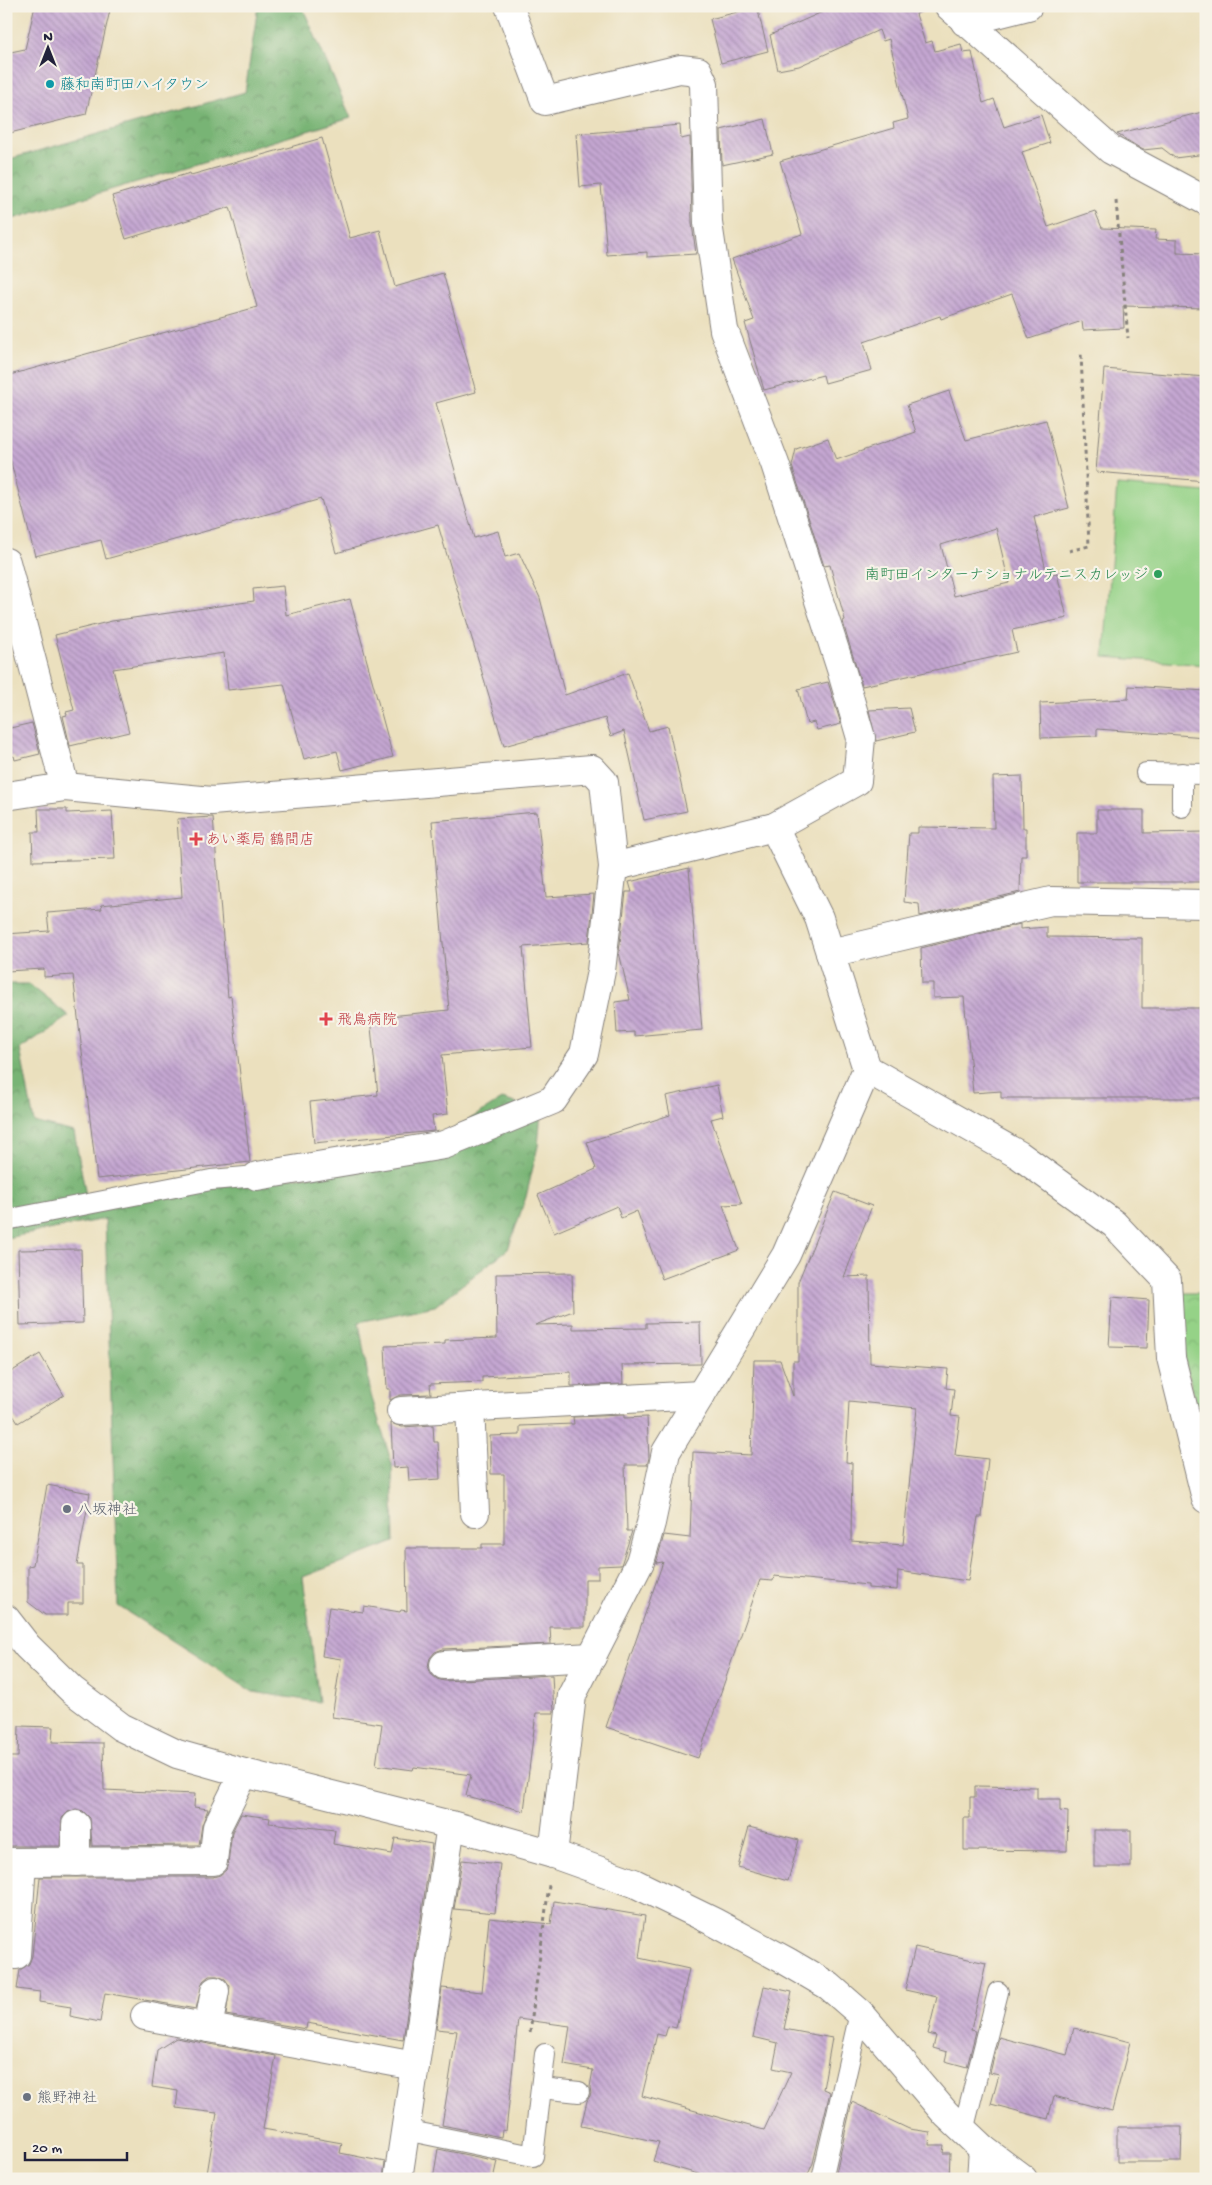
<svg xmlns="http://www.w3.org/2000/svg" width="1212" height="2185" viewBox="0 0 1212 2185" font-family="'Gochi Hand','Klee One',sans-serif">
  <defs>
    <pattern id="forest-crowns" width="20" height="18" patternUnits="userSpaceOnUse" patternTransform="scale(1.25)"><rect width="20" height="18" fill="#78b474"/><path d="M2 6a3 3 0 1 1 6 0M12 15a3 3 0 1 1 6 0" fill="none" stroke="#629260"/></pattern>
    <pattern id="park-crowns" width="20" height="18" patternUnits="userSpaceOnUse" patternTransform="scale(1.25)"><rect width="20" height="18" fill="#95d287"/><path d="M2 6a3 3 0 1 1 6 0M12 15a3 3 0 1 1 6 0" fill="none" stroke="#80b475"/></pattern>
    <pattern id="building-back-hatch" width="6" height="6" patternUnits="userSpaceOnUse" patternTransform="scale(1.25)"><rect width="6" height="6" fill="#c5a7d2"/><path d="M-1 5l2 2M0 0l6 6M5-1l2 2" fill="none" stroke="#a088ac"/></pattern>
  </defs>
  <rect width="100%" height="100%" fill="#f7f3e8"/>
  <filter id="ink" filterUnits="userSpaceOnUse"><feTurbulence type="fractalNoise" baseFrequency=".02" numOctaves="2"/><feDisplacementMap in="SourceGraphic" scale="10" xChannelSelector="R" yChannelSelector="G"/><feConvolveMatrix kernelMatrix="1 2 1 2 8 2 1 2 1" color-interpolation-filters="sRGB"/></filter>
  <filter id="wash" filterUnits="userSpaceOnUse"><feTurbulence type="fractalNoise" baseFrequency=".0096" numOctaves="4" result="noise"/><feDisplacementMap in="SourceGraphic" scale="20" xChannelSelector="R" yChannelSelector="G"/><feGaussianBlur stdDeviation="1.12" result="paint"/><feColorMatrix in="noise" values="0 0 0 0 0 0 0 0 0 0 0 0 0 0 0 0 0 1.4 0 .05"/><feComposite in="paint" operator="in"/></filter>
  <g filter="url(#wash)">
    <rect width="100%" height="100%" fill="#ebe0be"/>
    <g fill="url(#forest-crowns)" stroke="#4d6b58">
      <polygon points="258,6 302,6 351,118 6,221 6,160 245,92"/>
      <polygon points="6,984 29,984 69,1016 20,1049 34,1122 74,1132 87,1201 396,1166 502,1099 541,1111 538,1146 526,1197 508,1249 435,1306 359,1322 371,1395 392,1464 394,1542 303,1577 319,1702 253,1692 118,1606 105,1219 6,1238"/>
    </g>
    <polygon fill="url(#park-crowns)" stroke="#5c7a61" points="1180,1293 1206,1293 1206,1409 1198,1409 1184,1358"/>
    <polygon fill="#95d287" stroke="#5c7a61" points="1117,485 1206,492 1206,665 1104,657"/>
    <g id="blocks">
      <g fill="url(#building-back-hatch)" fill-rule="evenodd">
        <polygon points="35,6 111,6 86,114 6,134 6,53 25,49"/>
        <polygon points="836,6 933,6 916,14 925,43 932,41 935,51 961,44 963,53 972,52 983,103 994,99 1004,127 1041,115 1050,143 1022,152 1048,227 1095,211 1102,228 1156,230 1155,239 1177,240 1177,253 1206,254 1206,308 1123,306 1124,328 1083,330 1082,321 1029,339 1012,294 941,319 940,316 864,342 872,370 825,383 823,375 764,390 745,323 754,320 732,259 802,234 780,161 894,128 893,123 908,119 889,39 883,41 879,30 799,66 778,70 770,35"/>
        <polygon points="757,7 768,51 721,63 710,19"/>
        <polygon points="1206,111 1206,154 1175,158 1162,148 1143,150 1117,134"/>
        <polygon points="765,119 773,154 722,165 721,130"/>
        <polygon points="680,125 681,139 690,137 692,224 696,254 647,257 647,252 607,255 601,185 580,187 576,134"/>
        <polygon points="322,138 350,238 380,230 395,287 443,273 476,392 436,403 474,538 498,531 505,557 519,553 540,598 565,695 628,673 649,731 668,726 687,811 644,820 624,731 611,736 605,718 504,746 438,525 336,553 321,499 106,559 101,540 35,556 6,443 6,376 257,307 230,207 126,239 112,196 190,173 191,175"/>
        <polygon points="1104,369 1206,377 1206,481 1096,472"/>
        <path d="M 949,391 L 966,440 L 1046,420 L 1069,508 L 1034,517 L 1047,575 L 1057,573 L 1067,618 L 1012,630 L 1017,652 L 862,686 L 845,630 L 843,621 L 845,620 L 830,565 L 824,566 L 792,466 L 796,449 L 828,438 L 836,460 L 916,432 L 907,405 ZM 996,528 L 1009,583 L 954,596 L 941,545 Z"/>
        <polygon points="283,586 286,615 350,599 393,757 342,770 337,751 304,759 284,684 228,690 224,653 113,669 129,732 70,746 63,716 67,715 66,712 74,710 55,635 112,621 254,601 253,589"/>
        <polygon points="828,682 841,724 817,730 814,722 807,724 798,689"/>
        <polygon points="1129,686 1206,691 1206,737 1097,729 1097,736 1041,738 1040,703 1128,699"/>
        <polygon points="909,708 915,732 876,741 869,710"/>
        <polygon points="32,723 40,754 15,760 14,756 6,758 6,729"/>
        <polygon points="1022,776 1023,828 1026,828 1026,856 1021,856 1020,892 920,916 919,904 904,902 909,833 918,833 918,827 994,828 993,777"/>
        <polygon points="38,809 67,809 67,813 112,811 115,859 33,861 32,832 39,832"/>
        <polygon points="1097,810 1144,810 1144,833 1206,832 1206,882 1077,882 1077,833 1097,833"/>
        <polygon points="537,812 546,897 594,894 589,942 523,947 532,1047 442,1055 448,1114 432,1116 434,1131 314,1143 310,1102 378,1095 370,1018 449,1010 432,821"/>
        <polygon points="213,817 228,997 231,996 250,1162 97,1179 73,975 44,977 44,969 6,971 6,934 49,931 47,913 102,909 101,905 182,897 177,819"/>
        <polygon points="689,868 702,1030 634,1036 634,1032 617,1033 615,1002 630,1000 619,952 626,892 632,892 629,882"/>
        <polygon points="1020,924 1020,929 1047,927 1047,937 1142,938 1142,1008 1206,1008 1206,1098 1001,1098 1001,1091 973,1093 964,997 933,998 933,983 922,983 921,948"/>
        <polygon points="717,1085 723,1116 711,1119 742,1204 723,1205 739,1250 662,1279 637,1211 621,1218 617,1206 554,1233 538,1195 596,1169 587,1142 670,1115 666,1096"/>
        <path d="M 835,1192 L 872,1206 L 844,1277 L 869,1276 L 870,1363 L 948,1369 L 946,1388 L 954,1389 L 951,1416 L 960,1417 L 955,1455 L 988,1459 L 982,1517 L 978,1517 L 968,1581 L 898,1571 L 897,1590 L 868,1588 L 868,1585 L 774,1576 L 773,1581 L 760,1580 L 698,1758 L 606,1727 L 663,1562 L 656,1563 L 664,1535 L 690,1538 L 693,1452 L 751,1455 L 754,1360 L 780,1360 L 793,1396 L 793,1361 L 798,1361 L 798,1282 ZM 849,1401 L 917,1408 L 903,1545 L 851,1541 L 852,1463 L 846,1462 Z"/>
        <polygon points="81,1249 83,1323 20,1325 18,1250"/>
        <polygon points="572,1273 573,1311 535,1325 573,1324 573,1329 646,1328 646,1323 700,1322 701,1364 622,1365 623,1384 571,1386 571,1372 482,1377 482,1382 430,1384 431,1394 400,1395 390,1400 390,1389 387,1389 385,1346 445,1344 445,1340 497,1338 496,1274"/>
        <polygon points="1112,1297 1149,1300 1147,1348 1109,1347"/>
        <polygon points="40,1354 64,1395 18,1423 6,1404 6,1375"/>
        <polygon points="624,1415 624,1418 647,1417 649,1458 647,1465 625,1465 627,1531 632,1531 621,1565 598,1566 598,1579 585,1579 585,1627 550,1627 551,1644 443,1649 435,1652 430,1658 428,1666 431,1674 437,1679 444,1681 552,1675 554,1713 536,1713 524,1811 466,1796 471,1775 414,1767 413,1770 376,1765 382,1724 332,1717 341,1659 322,1656 329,1607 363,1612 364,1606 400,1612 401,1610 407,1611 406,1548 482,1548 482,1544 504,1544 504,1474 491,1474 490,1436 520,1435 520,1426 574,1424 573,1417"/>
        <polygon points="391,1423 402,1427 433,1425 434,1442 438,1442 440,1479 409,1481 408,1467 393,1468"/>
        <polygon points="47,1485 90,1493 77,1565 83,1565 83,1603 68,1603 68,1615 45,1615 28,1602 28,1566 33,1565"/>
        <polygon points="19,1726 53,1727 52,1742 103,1743 104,1790 195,1794 194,1807 208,1809 202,1825 199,1845 92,1846 90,1818 83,1811 76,1809 68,1812 62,1818 60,1846 6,1846 6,1757 18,1757"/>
        <polygon points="975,1786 1037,1787 1037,1799 1060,1799 1060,1811 1068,1812 1067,1851 964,1850 964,1818 970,1818 970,1797 975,1797"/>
        <polygon points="241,1814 270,1818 269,1823 335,1830 333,1844 392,1854 395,1838 432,1844 403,2040 307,2023 306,2029 226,2015 230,1986 225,1979 217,1976 209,1976 203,1981 196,2009 105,1993 100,2022 70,2016 71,2007 39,2002 40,1992 17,1989 20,1970 29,1964 32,1956 40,1877 213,1877 220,1875 226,1870 228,1863 232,1832"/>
        <polygon points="749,1827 799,1840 788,1881 738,1867"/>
        <rect x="1094" y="1830" width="37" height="37"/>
        <polygon points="462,1860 500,1864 495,1913 454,1909"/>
        <polygon points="554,1901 645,1916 639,1958 689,1969 676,2028 668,2026 665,2036 657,2034 642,2096 764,2130 791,2072 773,2068 778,2043 753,2037 764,1986 792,1992 784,2029 832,2038 823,2089 830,2092 813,2163 806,2179 715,2179 653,2161 659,2142 581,2126 587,2101 591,2094 590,2087 593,2070 564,2065 570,2026 518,2019 506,2131 502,2130 501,2137 442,2125 457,2031 436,2029 442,1988 482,1992 489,1918 551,1924"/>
        <polygon points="915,1947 986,1963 971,2030 976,2031 967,2067 945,2061 947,2052 933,2048 936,2036 928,2034 937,1997 905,1990"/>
        <polygon points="1074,2028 1130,2042 1112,2111 1054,2096 1048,2119 991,2104 999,2075 990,2073 999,2037 1067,2055"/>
        <polygon points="176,2038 276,2056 263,2129 342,2143 340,2153 385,2162 383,2179 234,2179 207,2174 217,2113 176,2108 178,2091 152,2087 157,2050"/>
        <polygon points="852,2102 909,2129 930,2132 929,2145 944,2145 943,2153 950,2153 949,2179 848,2179 836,2173"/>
        <polygon points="1117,2127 1182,2127 1181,2162 1117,2162"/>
        <polygon points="438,2149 497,2161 493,2179 433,2179"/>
      </g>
    </g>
  </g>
  <g filter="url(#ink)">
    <use href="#blocks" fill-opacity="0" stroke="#86817c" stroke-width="1"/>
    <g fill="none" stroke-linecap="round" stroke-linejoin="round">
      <g stroke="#86817c" stroke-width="22">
        <g id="service">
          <polyline points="1146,773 1206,774"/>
          <polyline points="1182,773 1182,807"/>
          <polyline points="6,1220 211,1180 257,1176"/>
          <polyline points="541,2088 579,2092"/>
          <polyline points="405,2130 533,2156 545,2054"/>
          <polyline points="963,2131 998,1992"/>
          <polyline points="822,2179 860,2013"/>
        </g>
      </g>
      <g stroke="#86817c" stroke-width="30">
        <g id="minor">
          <polyline points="509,6 545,101 680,69 698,71 704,84 708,223 724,330 775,464 841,669 861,738 857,781 774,827 613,867"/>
          <polyline points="949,6 1111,150 1206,201"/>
          <polyline points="965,22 1028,6"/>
          <polyline points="6,562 65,787"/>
          <polyline points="6,796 65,787 212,801 592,769 604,782 613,867 601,971 584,1054 553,1100 444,1145 257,1176"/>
          <polyline points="830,953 1051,901 1206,904"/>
          <polyline points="867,1069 1019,1155 1114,1224 1167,1280 1171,1358 1206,1499"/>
          <polyline points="470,1407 475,1513"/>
          <polyline points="401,1411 701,1395"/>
          <polyline points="444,1665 592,1657"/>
          <polyline points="76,1825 76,1862"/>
          <polyline points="553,1854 572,1695 640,1562 651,1523 666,1452 786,1255 867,1069 819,918 774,827"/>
          <polyline points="6,1862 213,1861 217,1827 244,1773"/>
          <polyline points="16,1955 22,1862"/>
          <polyline points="145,2016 415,2066"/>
          <polyline points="208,2028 215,1991"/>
          <polyline points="398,2179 451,1825"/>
          <polyline points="981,2179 983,2149"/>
        </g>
      </g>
      <g stroke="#86817c" stroke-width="30">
        <polyline id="tertiary" points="6,1619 27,1646 72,1690 121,1727 177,1754 244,1773 451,1825 553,1854 634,1883 714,1922 788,1962 829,1986 860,2013 946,2114 983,2149 1023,2179"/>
      </g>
      <g stroke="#86817c" stroke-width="3" stroke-dasharray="4 4" stroke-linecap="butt">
        <polyline points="1116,201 1128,338"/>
        <polyline points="1069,551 1089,546 1081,353"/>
        <polyline points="530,2032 549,1885"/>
      </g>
      <use href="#service" stroke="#fff" stroke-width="20"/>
      <use href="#minor" stroke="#fff" stroke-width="28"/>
      <use href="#tertiary" stroke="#fff" stroke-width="28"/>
    </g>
  </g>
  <circle fill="#0f9aa8" stroke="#f7f3e8" stroke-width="2" cx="50" cy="84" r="5"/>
  <circle fill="#2e9e5b" stroke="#f7f3e8" stroke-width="2" cx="1158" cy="574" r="5"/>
  <g fill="#e0444e" stroke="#f7f3e8" stroke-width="2">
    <path d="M193.5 831.5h5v5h5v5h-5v5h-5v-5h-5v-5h5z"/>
    <path d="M323.5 1011.5h5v5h5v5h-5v5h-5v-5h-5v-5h5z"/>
  </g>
  <g fill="#6b7280" stroke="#f7f3e8" stroke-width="2">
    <circle cx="67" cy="1509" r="5"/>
    <circle cx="27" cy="2097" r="5"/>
  </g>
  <g text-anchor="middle" stroke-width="4.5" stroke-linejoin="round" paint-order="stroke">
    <g font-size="15" fill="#0d838f" stroke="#f7f3e8" text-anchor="start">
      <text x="60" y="89">藤和南町田ハイタウン</text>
    </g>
    <g font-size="15" fill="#27864d" stroke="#f7f3e8" text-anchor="end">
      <text x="1148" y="579">南町田インターナショナルテニスカレッジ</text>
    </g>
    <g font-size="15" fill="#be3a42" stroke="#f7f3e8" text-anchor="start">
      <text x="206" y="844">あい薬局 鶴間店</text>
      <text x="337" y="1024">飛鳥病院</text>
    </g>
    <g font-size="15" fill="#5b616d" stroke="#f7f3e8" text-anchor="start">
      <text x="77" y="1514">八坂神社</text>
      <text x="37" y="2102">熊野神社</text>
    </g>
  </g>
  <rect width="1212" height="2185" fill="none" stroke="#f7f3e8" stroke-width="25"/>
  <g transform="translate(48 48)" stroke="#f7f3e8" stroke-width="4" paint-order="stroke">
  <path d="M0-4L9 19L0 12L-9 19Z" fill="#22223b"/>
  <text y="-8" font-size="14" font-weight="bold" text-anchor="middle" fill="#22223b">N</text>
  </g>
  <path d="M25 2152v8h102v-8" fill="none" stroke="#22223b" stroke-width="2.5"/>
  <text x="32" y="2152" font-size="15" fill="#22223b" stroke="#f7f3e8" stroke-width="4" paint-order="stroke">20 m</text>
</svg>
